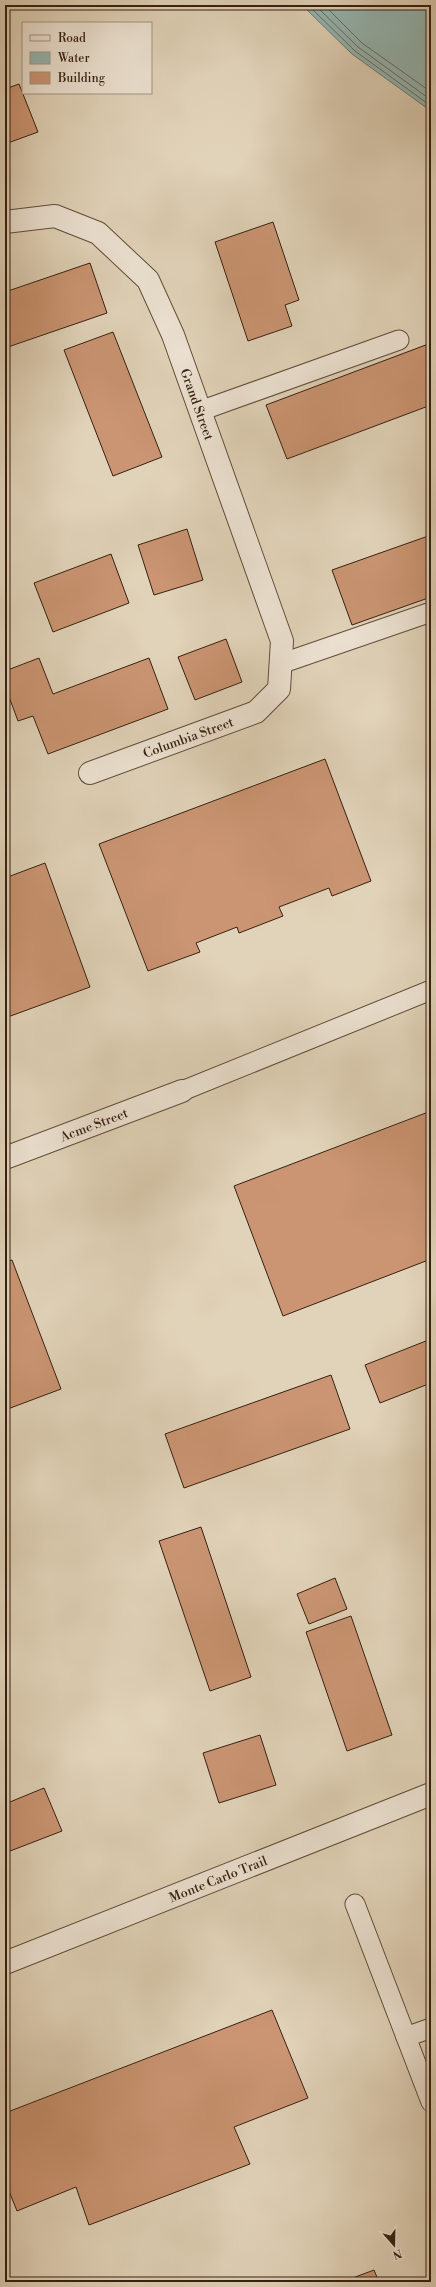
<svg xmlns="http://www.w3.org/2000/svg" width="436" height="2287" viewBox="0 0 436 2287" font-family="'Libre Bodoni',serif">
  <rect width="100%" height="100%" fill="#e1d3b9"/>
  <filter id="stains"><feTurbulence type="fractalNoise" baseFrequency=".005" numOctaves="4"/><feColorMatrix values="0 0 0 0 .2 0 0 0 0 .09 0 0 0 0 .02 0 0 0 .5 -.17"/></filter>
  <radialGradient id="worn" r=".72"><stop offset=".6" stop-color="#630" stop-opacity="0"/><stop offset="1" stop-color="#630" stop-opacity=".3"/></radialGradient>
  <polygon fill="#95b7b4" stroke="#6f7b72" points="302,5 431,5 431,111 352,54"/>
  <g fill="none" stroke-linecap="round" stroke-linejoin="round">
    <g stroke="#666c62" stroke-width="1">
      <polyline points="308,5 355,51 431,106"/>
      <polyline points="315,5 358,47 431,100"/>
      <polyline points="324,5 362,43 431,92"/>
    </g>
  </g>
  <g fill="#cb9573" stroke="#362010">
    <polygon points="19,84 38,132 5,144 5,89"/>
    <polygon points="273,222 299,300 285,305 292,326 248,341 215,242"/>
    <polygon points="90,263 107,313 5,348 5,292"/>
    <polygon points="113,332 162,457 113,476 64,350"/>
    <polygon points="431,343 431,405 287,459 266,405"/>
    <polygon points="187,529 203,580 154,595 138,545"/>
    <polygon points="431,535 431,597 352,625 332,570"/>
    <polygon points="111,554 129,603 53,632 34,583"/>
    <polygon points="226,639 242,682 195,700 178,657"/>
    <polygon points="39,658 53,694 149,658 168,709 48,754 33,716 18,721 5,686 5,671"/>
    <polygon points="325,759 371,881 332,896 329,888 279,907 283,916 239,933 237,927 196,943 200,952 148,971 99,844"/>
    <polygon points="45,863 90,987 5,1018 5,878"/>
    <polygon points="431,1111 431,1259 283,1316 234,1186"/>
    <polygon points="12,1260 61,1389 5,1410 5,1262"/>
    <polygon points="431,1339 431,1383 380,1403 365,1365"/>
    <polygon points="331,1375 350,1429 184,1488 165,1434"/>
    <polygon points="201,1527 251,1677 210,1691 159,1541"/>
    <polygon points="335,1578 347,1609 309,1624 297,1594"/>
    <polygon points="351,1616 392,1735 347,1751 306,1632"/>
    <polygon points="260,1735 276,1785 219,1803 203,1753"/>
    <polygon points="44,1788 62,1831 5,1853 5,1804"/>
    <polygon points="272,2010 308,2098 234,2127 250,2164 89,2225 76,2187 17,2211 5,2181 5,2113"/>
    <polygon points="374,2270 379,2282 342,2282"/>
  </g>
  <g fill="none" stroke-linecap="round" stroke-linejoin="round">
    <g stroke="#614d3a" stroke-width="21">
      <g id="lane">
        <polyline points="200,411 399,340"/>
        <polyline points="280,664 431,612"/>
        <polyline points="182,1091 431,990"/>
        <polyline points="355,1904 406,2037"/>
        <polyline points="431,2028 406,2037 431,2102"/>
      </g>
    </g>
    <g stroke="#614d3a" stroke-width="24">
      <g id="street">
        <path id="s1" d="M 5,222 L 55,216 L 98,233 L 148,280 L 173,335 L 282,641 L 279,689 L 256,712 L 90,773"/>
        <path id="s2" d="M 5,1158 L 182,1091"/>
        <path id="s3" d="M 5,1963 L 431,1794"/>
      </g>
    </g>
    <use href="#lane" stroke="#ece2d2" stroke-width="19"/>
    <use href="#street" stroke="#ece2d2" stroke-width="22"/>
  </g>
  <g text-anchor="middle" stroke-width="3.5" stroke-linejoin="round" paint-order="stroke">
    <g font-size="13" fill="#362010" stroke="#ece2d2">
      <text dy="5" stroke="none"><textPath href="#s1" startOffset="299">Grand Street</textPath></text>
      <text transform="translate(188 737) rotate(-20)" y="5">Columbia Street</text>
      <text dy="5" stroke="none"><textPath href="#s2" startOffset="95">Acme Street</textPath></text>
      <text dy="5" stroke="none"><textPath href="#s3" startOffset="229">Monte Carlo Trail</textPath></text>
    </g>
  </g>
  <rect width="436" height="2287" fill="none" stroke="#e1d3b9" stroke-width="20"/>
  <rect x="6" y="6" width="424" height="2275" fill="none" stroke="#362010" stroke-width="2"/>
  <rect x="10" y="10" width="416" height="2267" fill="none" stroke="#362010"/>
  <rect x="22" y="22" width="130" height="72" fill="#ece2d2" stroke="#a39484"/>
  <rect x="30" y="35" width="20" height="6" fill="#ece2d2" stroke="#a39484"/>
  <text x="58" y="42" font-size="12" fill="#362010">Road</text>
  <rect x="30" y="52" width="20" height="12" fill="#95b7b4" stroke="#a39484"/>
  <text x="58" y="62" font-size="12" fill="#362010">Water</text>
  <rect x="30" y="72" width="20" height="12" fill="#cb9573" stroke="#a39484"/>
  <text x="58" y="82" font-size="12" fill="#362010">Building</text>
  <g transform="translate(394 2245) rotate(160)" stroke="#ece2d2" stroke-width="3" paint-order="stroke">
  <path d="M0-3L7 15L0 10L-7 15Z" fill="#362010"/>
  <text y="-6" font-size="11" font-weight="bold" text-anchor="middle" fill="#362010">N</text>
  </g>
  <rect width="100%" height="100%" filter="url(#stains)"/>
  <rect width="100%" height="100%" fill="url(#worn)"/>
</svg>
